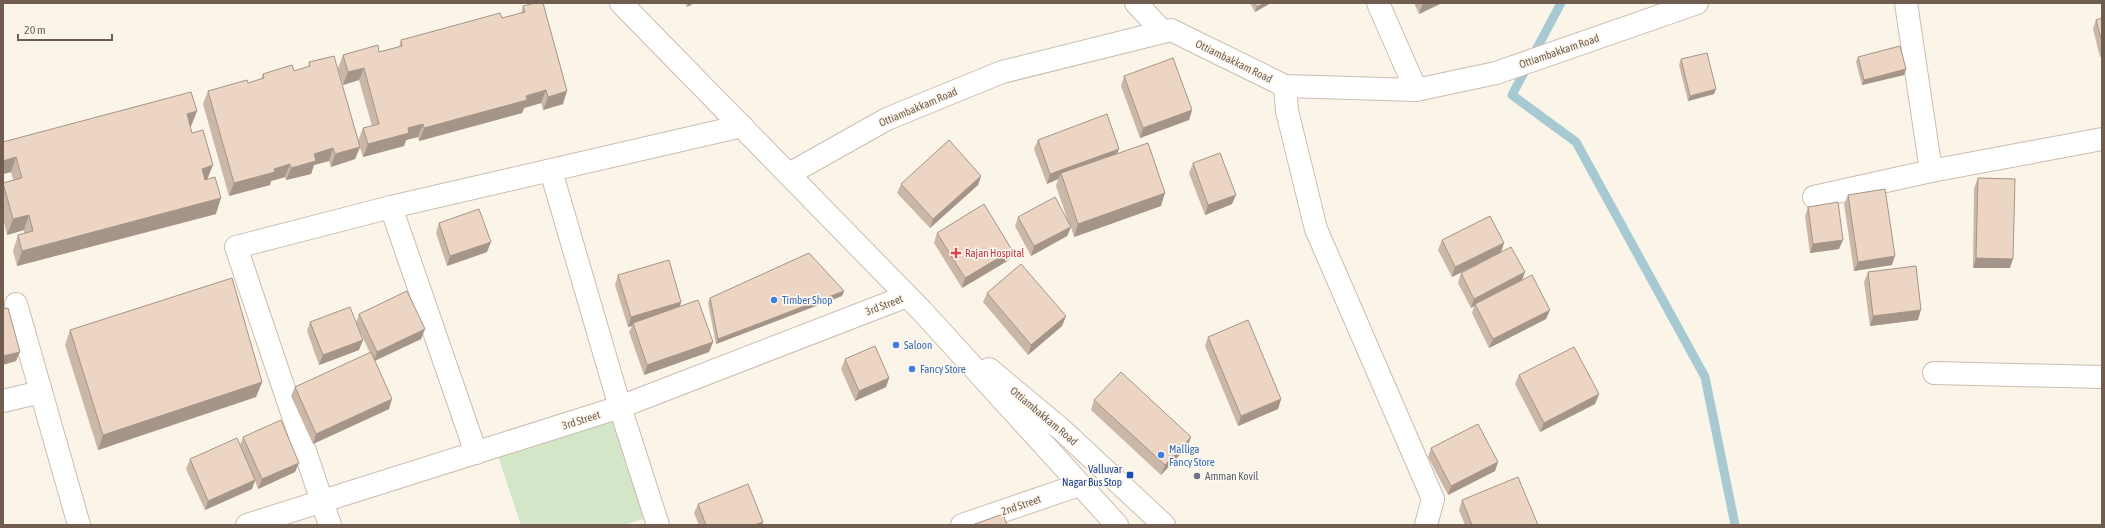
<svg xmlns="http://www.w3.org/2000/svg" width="2105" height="528" viewBox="0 0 2105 528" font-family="'Asap Condensed',sans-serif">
  <rect width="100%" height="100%" fill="#faf4e9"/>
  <polygon fill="#d3e6c8" points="623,417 647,518 623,525 521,525 498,456"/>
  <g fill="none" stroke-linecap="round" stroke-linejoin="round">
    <polyline stroke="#a7cad2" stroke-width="9" points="1561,3 1512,95 1576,142 1705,377 1735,525"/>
    <g stroke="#cbbdb0" stroke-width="24">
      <g id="minor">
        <polyline points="621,3 922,311 1117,525"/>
        <polyline points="1136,3 1163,32"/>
        <polyline points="1378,3 1416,90"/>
        <polyline points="1906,3 1931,171"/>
        <polyline points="1285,86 1287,111 1316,229 1433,499 1426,525"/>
        <polyline points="551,171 620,407 658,525"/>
        <polyline points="789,174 887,119 1002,72 1171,30 1285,86 1416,90 1496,73 1697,3"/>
        <polyline points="1814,197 1931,171 2102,139"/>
        <polyline points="391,207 476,453"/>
        <polyline points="16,304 79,525"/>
        <polyline points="989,369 1061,429 1164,525"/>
        <polyline points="1934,373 2102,377"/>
        <polyline points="3,401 41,392"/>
        <polyline points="247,525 620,407 907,296"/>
        <polyline points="330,525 236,247 391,207 742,126"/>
        <polyline points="962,525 1079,485"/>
      </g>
    </g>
    <use href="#minor" stroke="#fff" stroke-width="22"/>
  </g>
  <g fill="#cbb7a8">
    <polygon points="685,3 694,3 687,7"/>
    <polygon points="1250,3 1271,3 1255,12"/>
    <polygon points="1414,3 1442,3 1419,14"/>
    <polygon points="523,6 563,104 543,110 541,103 524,108 522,113 419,141 418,137 406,140 404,146 363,157 358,141 363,128 372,126 359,80 343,85 338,68 343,55 379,52 399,47 401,40 502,18 521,13"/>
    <polygon points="2102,18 2102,56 2100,57 2093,29 2096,20"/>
    <polygon points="1858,57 1906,69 1904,75 1862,85 1856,62"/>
    <polygon points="1681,59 1714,94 1688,101 1679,65"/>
    <polygon points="309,62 360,147 355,159 331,167 329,161 314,165 311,174 286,180 285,177 271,181 270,185 229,196 203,104 208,91 248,83 261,79 263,74 294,71 308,67"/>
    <polygon points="1124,76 1192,110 1189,120 1140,138 1121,86"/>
    <polygon points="197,111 191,126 190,127 208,179 216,214 17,266 13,251 18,235 24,234 24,230 7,235 3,218 3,183 13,180 11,172 3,174 3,142"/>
    <polygon points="1038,140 1117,154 1161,206 1074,237 1071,227 1067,236 1031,256 1015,226 1018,217 1069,224 1056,186 1058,179 1047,184 1034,149"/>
    <polygon points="1193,163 1232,204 1205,215 1189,173"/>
    <polygon points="981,176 978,185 930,228 897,193 901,184"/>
    <polygon points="1978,178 2010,268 1973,268 1974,188"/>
    <polygon points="1848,195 1892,265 1854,271 1844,204"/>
    <polygon points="1808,207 1839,249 1810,253 1805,216"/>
    <polygon points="439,223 487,252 447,266 436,233"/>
    <polygon points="937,233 1009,260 962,288 934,243"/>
    <polygon points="1442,240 1504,243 1501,252 1452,277 1438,250"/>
    <polygon points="1525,272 1522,280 1546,319 1489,348 1472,313 1474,306 1471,308 1458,283 1461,273"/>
    <polygon points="1868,272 1918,320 1870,326 1864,282"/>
    <polygon points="618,275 681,302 680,307 713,342 709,352 644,375 629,332 632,326 628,327 615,285"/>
    <polygon points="844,291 842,296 716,344 708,303 710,298"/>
    <polygon points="987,293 1066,316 1062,326 1028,355 983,302"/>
    <polygon points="359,314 421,339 375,361 389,409 313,444 291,396 295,387 370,353 358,327 359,350 319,365 307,331 310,322 356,323"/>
    <polygon points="70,330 262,382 256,397 98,450 65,345"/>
    <polygon points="1208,337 1281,399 1278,409 1238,426 1205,346"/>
    <polygon points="845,359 889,378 886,387 855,401 841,369"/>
    <polygon points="1519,375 1599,394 1595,404 1540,432 1515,384"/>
    <polygon points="1094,400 1188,446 1161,475 1091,410"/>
    <polygon points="243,437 295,472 258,489 255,481 252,489 205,510 186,469 190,459 240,445"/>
    <polygon points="1431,448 1498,462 1495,471 1448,495 1428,457"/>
    <polygon points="1462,500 1538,525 1465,525 1459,510"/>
    <polygon points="698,504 763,522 762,525 699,525 694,513"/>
  </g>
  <g fill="#a59588">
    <polygon points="689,3 694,3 687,7"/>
    <polygon points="1264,3 1271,3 1255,12 1257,7"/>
    <polygon points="1423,3 1442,3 1419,14"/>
    <polygon points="364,68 359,80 343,85 348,72"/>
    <polygon points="1906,69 1904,75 1862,85 1864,80"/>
    <polygon points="1716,89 1714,94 1688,101 1690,96"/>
    <polygon points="546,90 541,103 524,108 522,113 419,141 424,128 526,96"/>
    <polygon points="567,91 563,104 543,110 548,97"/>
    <polygon points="1192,110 1189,120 1140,138 1143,128"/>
    <polygon points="197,111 191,126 182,129 187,114"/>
    <polygon points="423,124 418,137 406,140 404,146 363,157 368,144 408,128"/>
    <polygon points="360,147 355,159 331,167 335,154"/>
    <polygon points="333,148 329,161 314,165 311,174 286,180 291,168 314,154"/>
    <polygon points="1119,149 1115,158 1061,173 1058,179 1047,184 1050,174"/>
    <polygon points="16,157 11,172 3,174 3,161"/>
    <polygon points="290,164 285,177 271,181 270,185 229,196 234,183 274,169"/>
    <polygon points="213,165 207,180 196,184 202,169"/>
    <polygon points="981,176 978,185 930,228 933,219"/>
    <polygon points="1165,193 1161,206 1074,237 1078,224"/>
    <polygon points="1236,195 1232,204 1205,215 1208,205"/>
    <polygon points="221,198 216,214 17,266 22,251"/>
    <polygon points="29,215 24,230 7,235 13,219"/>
    <polygon points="1071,227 1067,236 1031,256 1034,246"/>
    <polygon points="1843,240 1839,249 1810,253 1813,244"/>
    <polygon points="491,242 487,252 447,266 450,256"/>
    <polygon points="1504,243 1501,252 1452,277 1455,267"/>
    <polygon points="1012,250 1009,260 962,288 965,278"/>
    <polygon points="1895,256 1892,265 1854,271 1858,262"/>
    <polygon points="1976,258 2013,259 2010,268 1973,268"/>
    <polygon points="1525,272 1521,282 1475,304 1474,306 1471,308 1474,299"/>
    <polygon points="844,291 842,296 716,344 718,339"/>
    <polygon points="681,302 678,311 633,323 632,326 628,327 631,317"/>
    <polygon points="1550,310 1546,319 1489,348 1493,339"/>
    <polygon points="1921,310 1918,320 1870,326 1873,316"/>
    <polygon points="1066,316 1062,326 1028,355 1031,345"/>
    <polygon points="425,329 421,339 374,361 377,352"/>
    <polygon points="363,340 359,350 319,365 323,355"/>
    <polygon points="713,342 709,352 644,375 647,365"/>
    <polygon points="20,352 16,361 3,365 3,356"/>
    <polygon points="889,378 886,387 855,401 859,391"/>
    <polygon points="262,382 256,397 98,450 103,435"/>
    <polygon points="1599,394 1595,404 1540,432 1544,423"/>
    <polygon points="392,399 389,409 313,444 316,434"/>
    <polygon points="1281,399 1278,409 1238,426 1241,416"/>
    <polygon points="1191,437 1188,446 1161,475 1165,465"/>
    <polygon points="1498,462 1495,471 1448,495 1451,486"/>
    <polygon points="299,463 295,472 258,489 262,479"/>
    <polygon points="255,480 252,489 205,510 208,501"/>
    <polygon points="763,522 762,525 754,525"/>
  </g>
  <g fill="#ecd5c3" stroke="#a59588">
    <polygon points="535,3 543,3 567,91 548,97 546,90 526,96 527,100 424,128 423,124 408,128 409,133 368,144 363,128 379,124 364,68 348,72 343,55 378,45 379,52 402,46 401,40 449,27 500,13 502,18 525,12 523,6"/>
    <polygon points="1255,3 1264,3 1257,7"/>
    <polygon points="2102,18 2102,42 2096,20"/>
    <polygon points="1900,46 1906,69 1864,80 1858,57"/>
    <polygon points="1707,53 1716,89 1690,96 1681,59"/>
    <polygon points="334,56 360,147 335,154 333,148 314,154 316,161 291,168 290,164 274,169 275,172 234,183 208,91 247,80 248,83 264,78 263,74 292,65 294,71 310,66 309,62"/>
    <polygon points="1173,58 1192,110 1143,128 1124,76"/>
    <polygon points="191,92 197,111 187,114 192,133 203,130 213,165 202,169 205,180 215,177 221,198 22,251 18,235 33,231 29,215 13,219 3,183 22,178 16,157 3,161 3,142"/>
    <polygon points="1107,114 1119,149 1050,174 1038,140"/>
    <polygon points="949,140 981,176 933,219 901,184"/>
    <polygon points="1148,143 1165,193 1078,224 1061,173"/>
    <polygon points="1220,153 1236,195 1208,205 1193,163"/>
    <polygon points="1978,178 2015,179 2013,259 1976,258"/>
    <polygon points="1885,189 1895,256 1858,262 1848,195"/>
    <polygon points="1055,197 1071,227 1034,246 1018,217"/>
    <polygon points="1838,202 1843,240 1813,244 1808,207"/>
    <polygon points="984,204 1012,250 965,278 937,233"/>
    <polygon points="479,209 491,242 450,256 439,223"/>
    <polygon points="1490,216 1504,243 1455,267 1442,240"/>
    <polygon points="1511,247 1525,272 1474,299 1461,273"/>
    <polygon points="809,253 844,291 718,339 710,298"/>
    <polygon points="669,260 681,302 631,317 618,275"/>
    <polygon points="1021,264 1066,316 1031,345 987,293"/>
    <polygon points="1916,266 1921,310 1873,316 1868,272"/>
    <polygon points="1532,275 1550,310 1493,339 1475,304"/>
    <polygon points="232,278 262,382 103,435 70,330"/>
    <polygon points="407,291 425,329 377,352 359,314"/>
    <polygon points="698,300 713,342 647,365 633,323"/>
    <polygon points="350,307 363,340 323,355 310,322"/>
    <polygon points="8,308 20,352 3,356 3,309"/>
    <polygon points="1248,320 1281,399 1241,416 1208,337"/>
    <polygon points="875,346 889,378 859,391 845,359"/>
    <polygon points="1574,347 1599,394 1544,423 1519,375"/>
    <polygon points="371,352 392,399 316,434 295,387"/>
    <polygon points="1121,372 1191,437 1165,465 1094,400"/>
    <polygon points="281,420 299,463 262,479 243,437"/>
    <polygon points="1478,424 1498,462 1451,486 1431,448"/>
    <polygon points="237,438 255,480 208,501 190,459"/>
    <polygon points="1518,477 1538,525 1472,525 1462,500"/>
    <polygon points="748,484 763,522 754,525 706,525 698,504"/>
    <polygon points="1003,514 1007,525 972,525"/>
  </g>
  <path fill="#e0444e" stroke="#fdf8ef" stroke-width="1.5" d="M954 247h4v4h4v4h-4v4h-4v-4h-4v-4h4z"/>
  <g fill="#3f7fe0" stroke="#fdf8ef" stroke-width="1.5">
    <circle cx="774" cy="300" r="4"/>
    <circle cx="896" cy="345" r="4"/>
    <circle cx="912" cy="369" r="4"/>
    <circle cx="1161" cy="455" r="4"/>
  </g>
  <rect fill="#1a4fb4" stroke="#fdf8ef" stroke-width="1.5" x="1126" y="471" width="8" height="8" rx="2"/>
  <circle fill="#6b7280" stroke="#fdf8ef" stroke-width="1.5" cx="1197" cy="476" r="4"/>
  <g text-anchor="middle" stroke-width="3.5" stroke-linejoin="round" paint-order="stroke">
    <g font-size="11" fill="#715d4f" stroke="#fdf8ef">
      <text transform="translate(1559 51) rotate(-19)" y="4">Ottiambakkam Road</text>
      <text transform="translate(1234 61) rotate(26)" y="4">Ottiambakkam Road</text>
      <text transform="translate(918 107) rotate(-23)" y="4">Ottiambakkam Road</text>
      <text transform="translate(884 305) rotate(-21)" y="4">3rd Street</text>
      <text transform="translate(1044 416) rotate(40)" y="4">Ottiambakkam Road</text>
      <text transform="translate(581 420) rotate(-18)" y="4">3rd Street</text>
      <text transform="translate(1021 505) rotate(-19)" y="4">2nd Street</text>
    </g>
    <g font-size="11" fill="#be3a42" stroke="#fdf8ef" text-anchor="start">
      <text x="965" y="257">Rajan Hospital</text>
    </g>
    <g font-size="11" fill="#366cbe" stroke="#fdf8ef" text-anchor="start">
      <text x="782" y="304">Timber Shop</text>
      <text x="904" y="349">Saloon</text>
      <text x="920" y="373">Fancy Store</text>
      <text x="1169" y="453">Malliga<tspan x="1169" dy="13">Fancy Store</tspan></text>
    </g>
    <g font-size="11" fill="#164399" stroke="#fdf8ef" text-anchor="end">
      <text x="1122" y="473">Valluvar<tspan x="1122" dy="13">Nagar Bus Stop</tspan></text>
    </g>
    <g font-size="11" fill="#5b616d" stroke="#fdf8ef" text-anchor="start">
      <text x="1205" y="480">Amman Kovil</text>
    </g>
  </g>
  <rect width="2105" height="528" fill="none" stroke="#715d4f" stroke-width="8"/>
  <path d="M18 34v6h94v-6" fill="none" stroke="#715d4f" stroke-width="2"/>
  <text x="24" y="34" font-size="12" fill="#715d4f" stroke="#fdf8ef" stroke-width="3" paint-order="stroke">20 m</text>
</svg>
